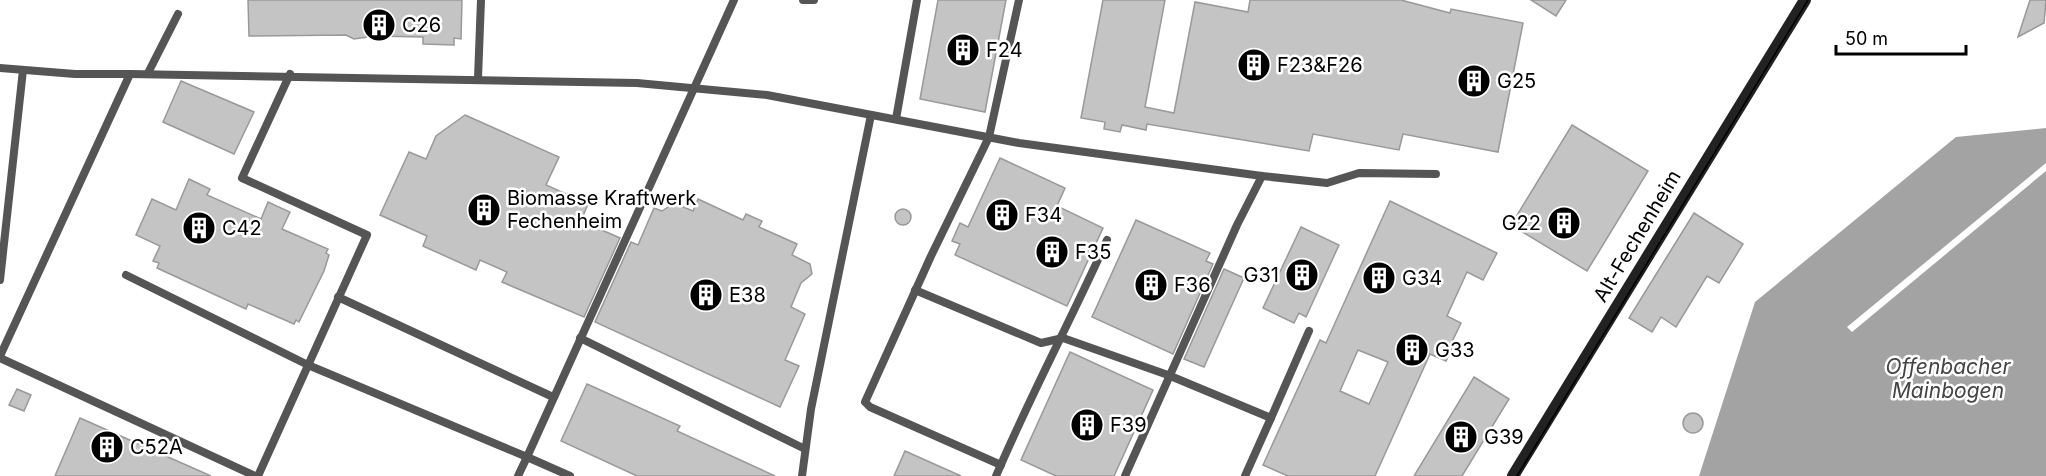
<svg xmlns="http://www.w3.org/2000/svg" width="2046" height="476" viewBox="0 0 2046 476" font-family="Inter,sans-serif">
  <rect width="100%" height="100%" fill="#fff"/>
  <polygon fill="#a3a3a3" points="2046,128 2046,163 1847,327 1852,332 2046,171 2046,476 1699,476 1755,302 1956,137"/>
  <g fill="#c4c4c4" stroke="#999" stroke-width="1.5" fill-rule="evenodd">
    <polygon points="248,0 462,0 461,39 454,38 454,45 423,44 423,37 375,36 354,39 346,35 249,36"/>
    <polygon points="938,0 1006,0 985,112 920,99"/>
    <polygon points="1103,0 1165,0 1145,107 1174,113 1195,2 1248,12 1250,0 1401,0 1450,13 1451,9 1523,23 1498,152 1403,134 1399,150 1313,134 1309,151 1147,124 1146,130 1122,125 1120,132 1104,129 1105,122 1081,118"/>
    <polygon points="1531,0 1566,0 1556,16"/>
    <polygon points="2030,0 2046,0 2044,23 2018,37"/>
    <polygon points="181,81 254,112 234,154 163,122"/>
    <polygon points="465,115 559,157 546,185 588,204 581,221 620,238 584,317 502,282 507,272 480,260 476,270 423,246 427,236 380,215 409,152 426,159 436,136"/>
    <polygon points="1572,125 1648,171 1587,271 1511,225"/>
    <polygon points="1000,158 1065,188 1057,206 1103,228 1067,306 955,255 960,244 952,241 960,223 968,227"/>
    <polygon points="189,179 210,189 207,195 261,219 268,202 290,212 282,229 328,249 326,253 329,255 324,271 299,322 296,320 294,324 248,304 246,309 157,268 159,263 153,261 160,246 136,235 152,199 176,210"/>
    <polygon points="698,199 743,220 746,214 762,221 759,227 797,244 792,255 810,264 812,274 801,283 791,307 805,314 785,360 799,366 780,407 595,322 631,242 638,245 654,208 662,211 674,203 693,211"/>
    <path d="M 1390,201 L 1497,253 L 1483,280 L 1467,272 L 1447,316 L 1461,323 L 1451,344 L 1454,345 L 1446,361 L 1430,354 L 1375,476 L 1288,476 L 1263,465 L 1320,340 L 1326,343 ZM 1358,350 L 1388,362 L 1369,404 L 1340,391 Z"/>
    <circle cx="903" cy="217" r="8"/>
    <polygon points="1694,213 1743,244 1719,283 1707,276 1676,327 1661,317 1652,332 1629,318"/>
    <polygon points="1136,220 1210,253 1206,261 1213,264 1173,354 1092,317"/>
    <polygon points="1301,227 1339,245 1306,317 1299,313 1294,323 1263,308"/>
    <polygon points="1224,269 1244,278 1204,367 1184,359"/>
    <polygon points="1070,352 1153,390 1114,476 1056,476 1021,460"/>
    <polygon points="1474,377 1509,399 1462,476 1414,476"/>
    <polygon points="587,384 680,426 677,431 775,476 637,476 561,441"/>
    <polygon points="17,389 31,395 24,411 9,405"/>
    <circle cx="1693" cy="423" r="10"/>
    <polygon points="80,418 211,476 55,476"/>
    <polygon points="905,451 961,476 894,476"/>
  </g>
  <g fill="none" stroke-linecap="round" stroke-linejoin="round">
    <g stroke="#555" stroke-width="8">
      <polyline points="803,0 814,0"/>
      <polyline points="0,68 75,74 130,74 0,356"/>
      <polyline points="148,73 178,14"/>
      <polyline points="130,74 637,83 767,95 1019,143 1262,176 1327,183 1359,173 1436,174"/>
      <polyline points="478,78 481,0"/>
      <polyline points="896,119 917,0"/>
      <polyline points="126,275 308,365 527,457 734,0"/>
      <polyline points="0,280 23,70"/>
      <polyline points="915,290 1041,343 1063,338 1168,375 1271,418 1245,476"/>
      <polyline points="338,297 553,397"/>
      <polyline points="580,338 805,449"/>
      <polyline points="0,358 255,476"/>
      <polyline points="1271,418 1309,331"/>
      <polyline points="1001,465 870,407 865,402 931,256 989,137 1019,0"/>
      <polyline points="258,476 367,235 242,178 290,74"/>
      <polyline points="518,476 527,457 570,476"/>
      <polyline points="802,476 811,409 871,115"/>
      <path d="M 996,476 C 1030,396 1071,320 1107,240"/>
      <polyline points="1125,476 1237,225 1262,176"/>
    </g>
    <polyline stroke="#222" stroke-width="12" points="1513,476 1805,0"/>
    <polyline stroke="#000" stroke-width="1.5" points="1517,476 1808,0"/>
  </g>
  <defs>
    <g id="building-disc" transform="scale(1.725)"><circle r="9.5" fill="#000" stroke="#fff"/><path d="M-4-6H4V6H1V3H-1V6H-4ZM-2.5-4.3h1.7v1.8h-1.7ZM.8-4.3h1.7v1.8H.8ZM-2.5-1h1.7V.8h-1.7ZM.8-1h1.7V.8H.8Z" fill="#fff"/></g>
  </defs>
  <g fill-rule="evenodd">
    <use href="#building-disc" x="379" y="25"/>
    <use href="#building-disc" x="963" y="50"/>
    <use href="#building-disc" x="1254" y="65"/>
    <use href="#building-disc" x="1474" y="81"/>
    <use href="#building-disc" x="484" y="210"/>
    <use href="#building-disc" x="1002" y="215"/>
    <use href="#building-disc" x="1564" y="223"/>
    <use href="#building-disc" x="199" y="228"/>
    <use href="#building-disc" x="1052" y="252"/>
    <use href="#building-disc" x="1302" y="275"/>
    <use href="#building-disc" x="1379" y="278"/>
    <use href="#building-disc" x="1151" y="285"/>
    <use href="#building-disc" x="706" y="295"/>
    <use href="#building-disc" x="1412" y="350"/>
    <use href="#building-disc" x="1087" y="425"/>
    <use href="#building-disc" x="1461" y="437"/>
    <use href="#building-disc" x="107" y="447"/>
  </g>
  <g text-anchor="middle" stroke-width="5" stroke-linejoin="round" paint-order="stroke">
    <g font-size="20" fill="#000" stroke="#fff" text-anchor="start">
      <text x="402" y="32">C26</text>
      <text x="986" y="57">F24</text>
      <text x="1277" y="72">F23&amp;F26</text>
      <text x="1497" y="88">G25</text>
      <text x="507" y="205">Biomasse Kraftwerk<tspan x="507" dy="23">Fechenheim</tspan></text>
      <text x="1025" y="222">F34</text>
      <text x="1541" y="230" text-anchor="end">G22</text>
      <text x="222" y="235">C42</text>
      <text x="1075" y="259">F35</text>
      <text x="1279" y="282" text-anchor="end">G31</text>
      <text x="1402" y="285">G34</text>
      <text x="1174" y="292">F36</text>
      <text x="729" y="302">E38</text>
      <text x="1435" y="357">G33</text>
      <text x="1110" y="432">F39</text>
      <text x="1484" y="444">G39</text>
      <text x="130" y="454">C52A</text>
    </g>
    <g font-size="20" fill="#000" stroke="#fff">
      <text transform="translate(1637 236) rotate(-59)" y="7">Alt-Fechenheim</text>
    </g>
    <g font-size="21" font-style="italic" fill="#444" stroke="#fff">
      <text x="1948" y="374">Offenbacher<tspan x="1948" dy="24">Mainbogen</tspan></text>
    </g>
  </g>
  <path d="M1836 45v9h130v-9" fill="none" stroke="#000000" stroke-width="3"/>
  <text x="1845" y="45" font-size="18" fill="#000000" stroke="#ffffff" stroke-width="4.5" paint-order="stroke">50 m</text>
</svg>
